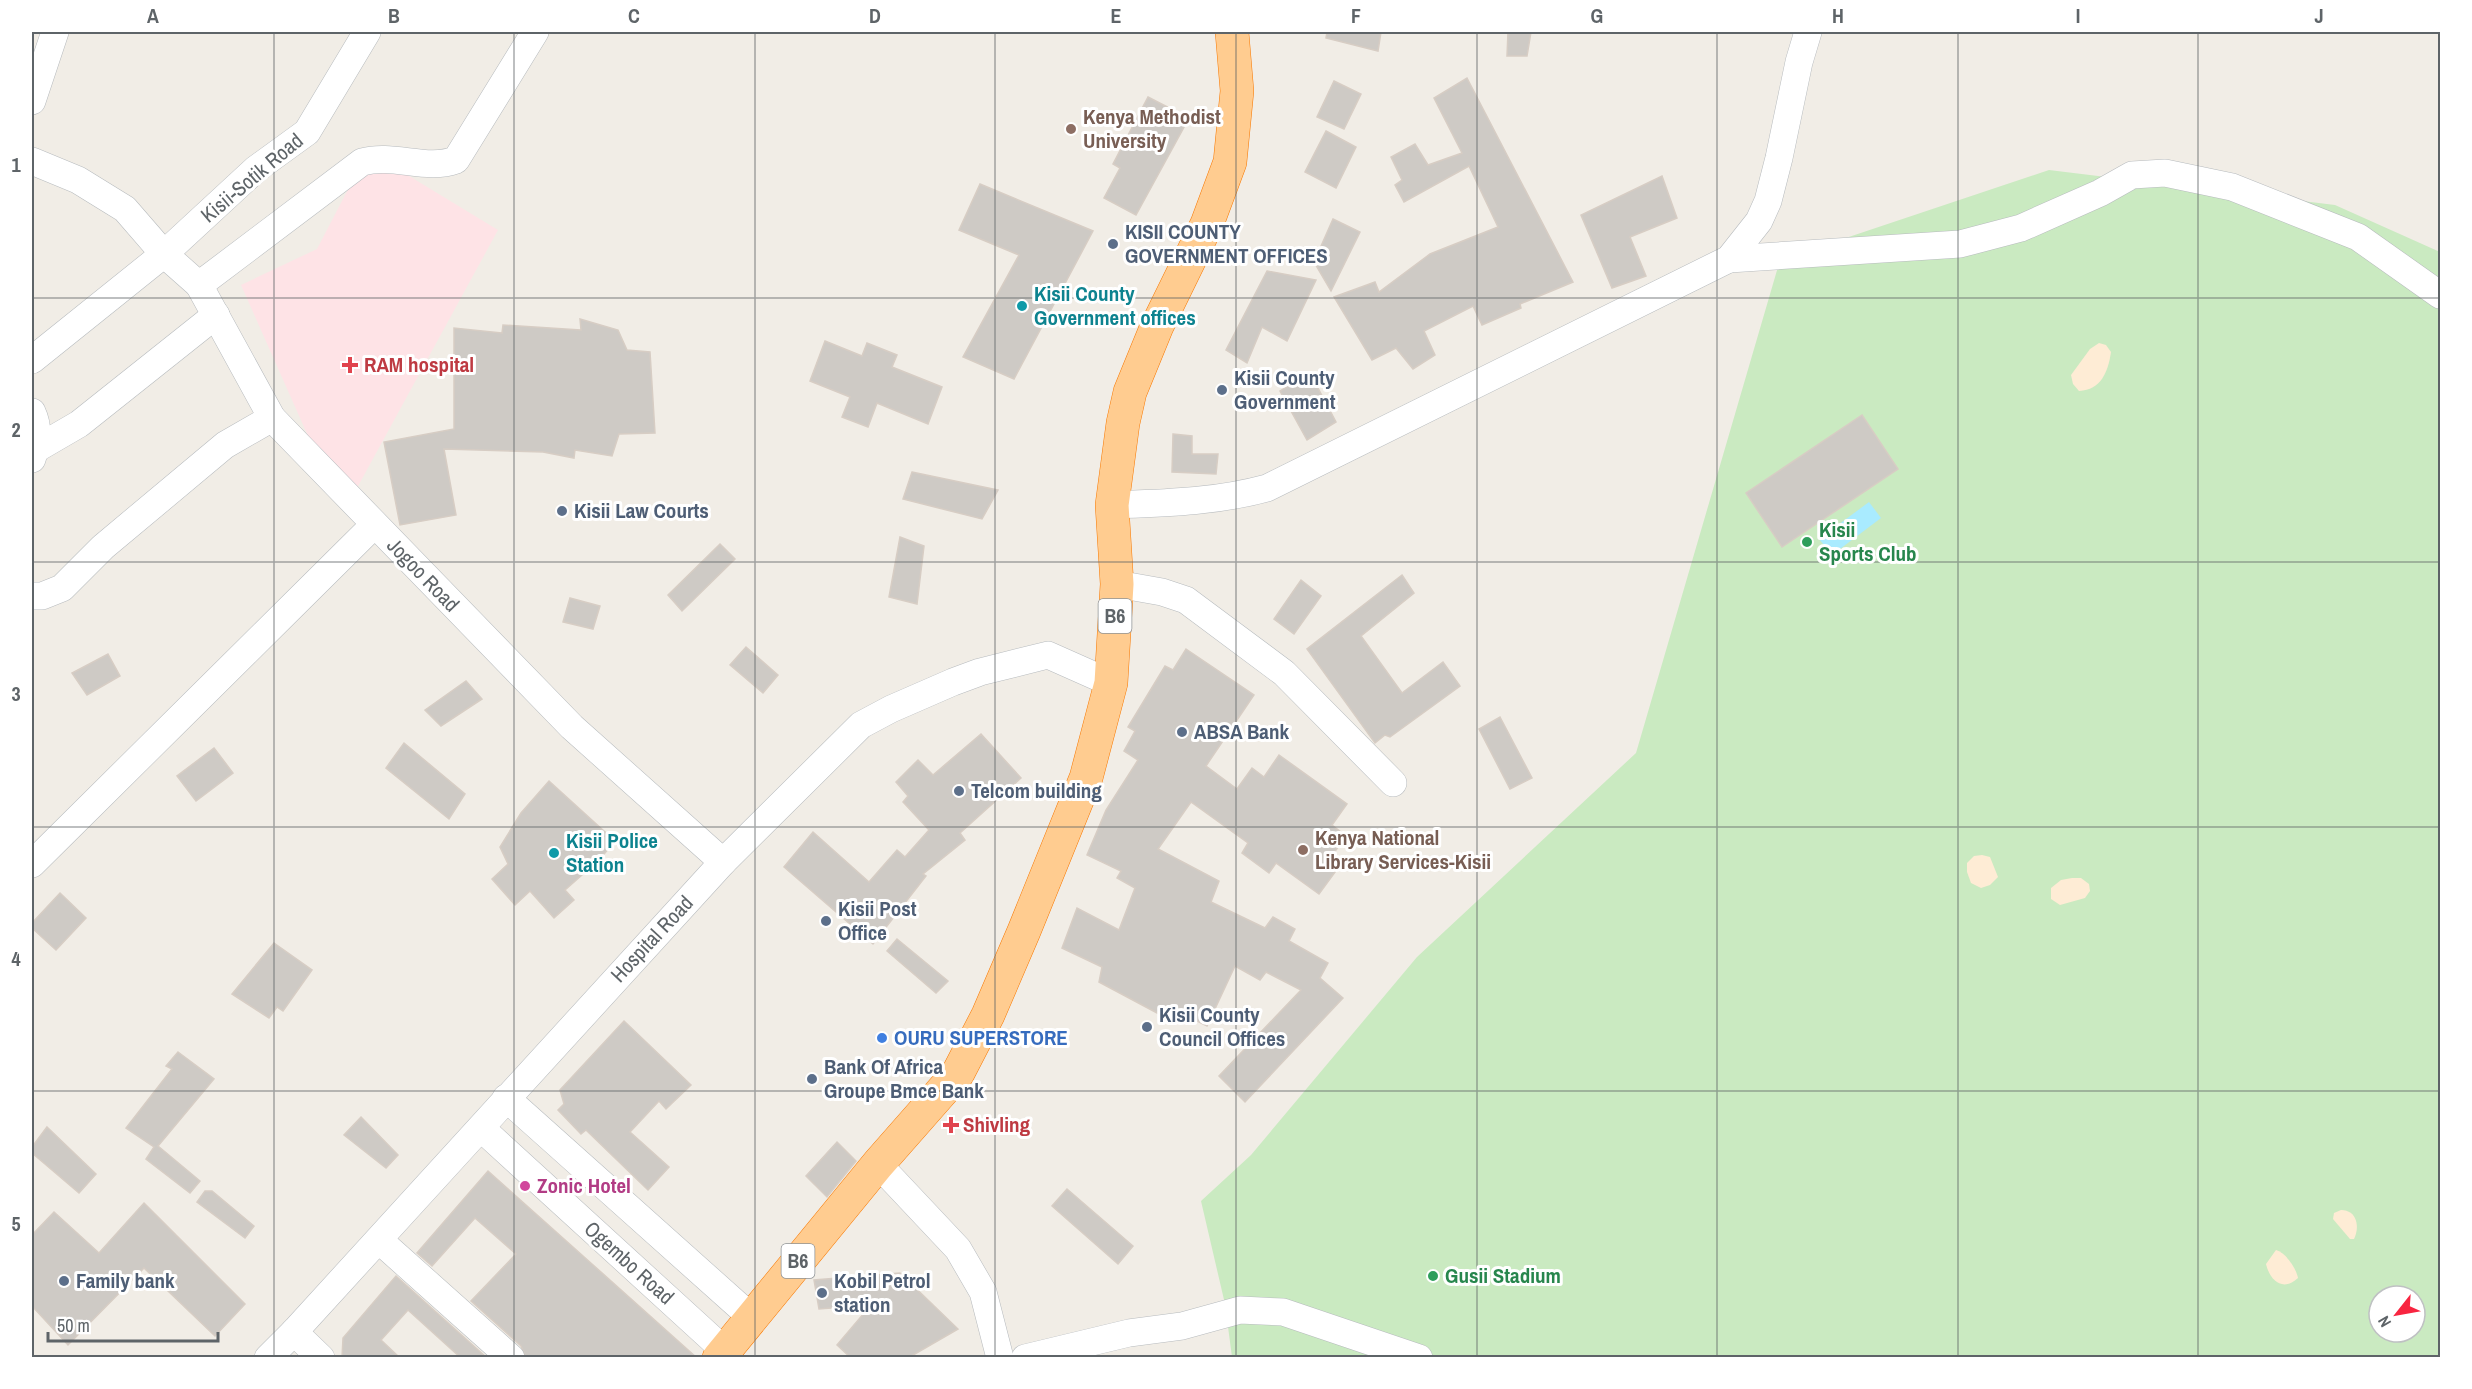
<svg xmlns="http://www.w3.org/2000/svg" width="2472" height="1389" viewBox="0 0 2472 1389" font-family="'Archivo Narrow',sans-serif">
  <rect width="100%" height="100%" fill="#f1ede6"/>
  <polygon fill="#fee3e6" points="368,151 498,230 357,488 312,445 241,285 317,249"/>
  <path fill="#caeac1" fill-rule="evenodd" d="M 2049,170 L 2335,205 L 2440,252 L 2440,1357 L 1232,1357 L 1225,1304 L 1201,1201 L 1251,1155 L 1417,957 L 1636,753 L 1780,260 ZM 2379,1296 L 2415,1296 L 2415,1332 L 2379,1332 Z"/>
  <g fill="#feecd5">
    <path d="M 2099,343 L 2106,345 L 2111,352 C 2108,372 2101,390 2079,391 L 2073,384 L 2071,375 L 2090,349 Z"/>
    <polygon points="1982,855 1990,857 1998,877 1990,885 1981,888 1971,883 1967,872 1967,863 1974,856"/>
    <polygon points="2072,878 2081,878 2089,884 2090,891 2085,898 2060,905 2051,899 2051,888 2061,880"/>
    <path d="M 2341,1210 C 2357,1210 2360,1227 2354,1239 L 2350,1239 L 2333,1219 L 2334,1213 Z"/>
    <path d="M 2276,1250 C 2286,1253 2296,1268 2298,1278 C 2283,1292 2270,1281 2266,1264 Z"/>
  </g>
  <polygon fill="#a9ebff" points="1869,502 1881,518 1832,555 1819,539"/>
  <g fill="#cecac5" stroke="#d7cdc4" stroke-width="1.5">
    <polygon points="1327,32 1381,32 1378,51 1326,38"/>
    <polygon points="1508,32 1531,32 1527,56 1507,56"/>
    <polygon points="1467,78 1573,282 1520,304 1521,308 1482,325 1473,306 1424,331 1435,355 1413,369 1396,348 1372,360 1334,297 1375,282 1379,292 1430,254 1498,227 1469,166 1404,202 1395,185 1402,180 1391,157 1415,144 1428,165 1462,153 1434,98"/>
    <polygon points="1334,81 1361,94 1344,129 1317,117"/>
    <polygon points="1148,97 1189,118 1136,215 1104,198 1120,168 1113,164"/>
    <polygon points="1326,131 1356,147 1336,188 1305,172"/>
    <polygon points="1662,176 1677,218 1630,237 1646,276 1612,288 1581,215"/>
    <polygon points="980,184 1093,231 1014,379 963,357 1019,255 959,230"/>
    <polygon points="1333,219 1360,232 1331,291 1314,262"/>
    <polygon points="1267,271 1316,280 1287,341 1262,327 1247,363 1226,350"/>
    <polygon points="580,319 618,330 627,350 650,352 655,433 619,434 612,456 575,450 574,458 543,452 444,449 456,515 400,525 384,442 454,429 454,328 502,333 503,325 581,330"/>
    <polygon points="825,341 862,356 867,343 897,355 892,367 942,387 928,424 877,403 868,427 842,417 850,397 810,381"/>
    <polygon points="1310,373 1336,422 1307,440 1280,391"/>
    <polygon points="1862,415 1898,469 1782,547 1746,493"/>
    <polygon points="1173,434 1192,436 1192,454 1218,454 1216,474 1172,472"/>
    <polygon points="912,472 998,490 982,519 903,499"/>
    <polygon points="900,537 924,546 917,604 889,597"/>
    <polygon points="720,544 735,559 682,611 668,595"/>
    <polygon points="1402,575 1414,593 1361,636 1402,693 1443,662 1460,686 1390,737 1385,735 1375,743 1307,649"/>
    <polygon points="1301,580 1321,596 1294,634 1274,619"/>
    <polygon points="570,598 600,606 593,629 563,622"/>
    <polygon points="746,647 778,675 763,693 730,665"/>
    <polygon points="1186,649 1254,695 1206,766 1237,789 1252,768 1264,777 1279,755 1347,804 1332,825 1346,836 1331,857 1341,864 1319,894 1276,863 1269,873 1242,853 1248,843 1191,802 1158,849 1219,881 1211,902 1265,928 1273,917 1295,929 1289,941 1328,963 1320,978 1343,998 1245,1102 1219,1076 1301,990 1266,972 1260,980 1235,966 1207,1026 1167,1006 1159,1014 1099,982 1102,967 1062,948 1077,908 1119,930 1135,888 1117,878 1121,871 1087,855 1106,810 1138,760 1124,751 1135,731 1128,727 1165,666 1173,670"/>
    <polygon points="108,654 120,676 87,695 72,673"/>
    <polygon points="466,681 482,699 441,726 425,710"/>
    <polygon points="1500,717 1532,778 1510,789 1479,729"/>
    <polygon points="981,734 1021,778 960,833 965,840 923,874 926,876 873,944 784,867 813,832 869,882 897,850 905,857 929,830 903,802 908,796 896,782 918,760 933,775"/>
    <polygon points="404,743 465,794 449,819 386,768"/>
    <polygon points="214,748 233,773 196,801 177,776"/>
    <polygon points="549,781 615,841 599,860 565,890 574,900 554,918 530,891 515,905 492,879 508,864 500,847 521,813"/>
    <polygon points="60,893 86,918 56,950 32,928 32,923"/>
    <polygon points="897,939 948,981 936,993 887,951"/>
    <polygon points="274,943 312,970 283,1011 277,1007 269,1018 232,994"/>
    <polygon points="624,1021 691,1085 666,1109 659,1101 630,1132 669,1167 648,1190 586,1130 581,1134 558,1110 564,1104 560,1090"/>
    <polygon points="178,1052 214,1079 158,1146 200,1181 190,1193 146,1159 154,1147 126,1128 172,1069 166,1066"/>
    <polygon points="361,1117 398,1155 386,1168 344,1135"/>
    <polygon points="47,1127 96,1174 79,1193 32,1153 32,1147"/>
    <polygon points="837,1142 856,1161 827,1197 806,1176"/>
    <polygon points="488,1171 592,1264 697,1358 526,1358 521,1346 471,1301 516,1254 475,1218 432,1266 417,1253"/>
    <polygon points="1067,1189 1133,1246 1118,1264 1052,1206"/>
    <polygon points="205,1191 212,1191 254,1226 245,1238 197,1202"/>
    <polygon points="144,1203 245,1304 215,1336 144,1268 68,1345 32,1306 32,1235 54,1212 99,1253"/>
    <polygon points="900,1273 958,1329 908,1358 851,1358 837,1345 871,1305 819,1309 814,1280"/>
    <polygon points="396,1276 487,1358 461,1358 408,1310 381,1340 400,1358 342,1358 343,1338"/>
  </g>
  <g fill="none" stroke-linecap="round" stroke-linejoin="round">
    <g stroke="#b7bbbe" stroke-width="28">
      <g id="minor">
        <polyline points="32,101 55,32"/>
        <polyline points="32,161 78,180 125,209 164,254 199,285 272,418 572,727 723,862"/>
        <polyline points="1729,259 1960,244 2021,228 2100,193 2132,175 2165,173 2232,187 2358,237 2440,295"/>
        <path d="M 199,285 L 362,162 C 393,153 426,171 456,160 L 535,32"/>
        <polyline points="32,360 164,254 256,169 307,132 367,32"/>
        <path d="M 32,412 C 39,427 38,443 32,459"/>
        <polyline points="36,449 79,424 216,315"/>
        <path d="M 1112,505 C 1165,503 1216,502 1267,488 L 1729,259 L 1759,221 L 1768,201 L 1779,158 L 1799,62 L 1808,32"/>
        <polyline points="1117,584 1162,592 1186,600 1284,673 1393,783"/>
        <polyline points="32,596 42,596 62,588 103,547 225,445 272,418"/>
        <polyline points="32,864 374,525"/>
        <polyline points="506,1098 751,1317"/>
        <polyline points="481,1128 724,1350 728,1358"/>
        <polyline points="878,1164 958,1249 983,1292 1000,1358"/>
        <polyline points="379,1240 511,1358"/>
        <polyline points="294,1332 321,1358"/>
        <polyline points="268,1358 294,1332 723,862 861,725 891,709 953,682 980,672 1048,655 1111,683"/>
        <polyline points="1025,1358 1129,1333 1182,1326 1240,1310 1283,1312 1419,1358"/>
      </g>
    </g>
    <g stroke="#f87800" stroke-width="34">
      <polyline id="highway" points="719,1358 878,1164 958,1073 988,1015 1024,931 1086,778 1111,683 1117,584 1112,505 1123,423 1130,392 1157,326 1207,224 1230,162 1237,91 1232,32"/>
    </g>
    <use href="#minor" stroke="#fff" stroke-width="27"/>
    <use href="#highway" stroke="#ffcc90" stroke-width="33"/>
  </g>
  <path fill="none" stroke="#5e6468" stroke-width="1.5" stroke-opacity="0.55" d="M 274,32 L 274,1358M 514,32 L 514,1358M 755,32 L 755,1358M 995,32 L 995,1358M 1236,32 L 1236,1358M 1477,32 L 1477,1358M 1717,32 L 1717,1358M 1958,32 L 1958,1358M 2198,32 L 2198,1358M 32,298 L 2440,298M 32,562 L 2440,562M 32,827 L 2440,827M 32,1091 L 2440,1091"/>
  <g fill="#8d6e63" stroke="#fff" stroke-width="2">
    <circle cx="1071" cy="129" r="6"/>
    <circle cx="1303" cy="850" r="6"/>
  </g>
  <g fill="#5c6f8a" stroke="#fff" stroke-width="2">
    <circle cx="1113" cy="244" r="6"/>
    <circle cx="1222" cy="390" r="6"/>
    <circle cx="562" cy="511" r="6"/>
    <circle cx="1182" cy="732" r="6"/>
    <circle cx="959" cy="791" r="6"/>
    <circle cx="826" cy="921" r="6"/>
    <circle cx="1147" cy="1027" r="6"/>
    <circle cx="812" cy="1079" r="6"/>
    <circle cx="64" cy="1281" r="6"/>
    <circle cx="822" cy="1293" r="6"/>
  </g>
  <g fill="#0f9aa8" stroke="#fff" stroke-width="2">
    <circle cx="1022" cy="306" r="6"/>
    <circle cx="554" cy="853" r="6"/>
  </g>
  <g fill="#e0444e" stroke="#fff" stroke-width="2">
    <path d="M347 356h6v6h6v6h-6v6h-6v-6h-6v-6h6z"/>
    <path d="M948 1116h6v6h6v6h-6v6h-6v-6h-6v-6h6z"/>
  </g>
  <g fill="#2e9e5b" stroke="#fff" stroke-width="2">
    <circle cx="1807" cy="542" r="6"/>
    <circle cx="1433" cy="1276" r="6"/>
  </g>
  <circle fill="#3f7fe0" stroke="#fff" stroke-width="2" cx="882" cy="1038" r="6"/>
  <circle fill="#d1479c" stroke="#fff" stroke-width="2" cx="525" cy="1186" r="6"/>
  <g text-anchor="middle" stroke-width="6" stroke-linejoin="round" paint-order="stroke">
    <g fill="#fff" stroke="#8e9295" stroke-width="1.5">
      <rect x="1098.5" y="599" width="33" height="34" rx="4.5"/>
      <rect x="781.5" y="1244" width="33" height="34" rx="4.5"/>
    </g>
    <g font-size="20" font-weight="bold" fill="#5e6468">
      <text x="1115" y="623">B6</text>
      <text x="798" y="1268">B6</text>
    </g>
    <g font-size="21" font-weight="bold" fill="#785e54" stroke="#fff" text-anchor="start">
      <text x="1083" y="124">Kenya Methodist<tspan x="1083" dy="24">University</tspan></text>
      <text x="1315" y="845">Kenya National<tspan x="1315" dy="24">Library Services-Kisii</tspan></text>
    </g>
    <g font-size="21" fill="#5e6468" stroke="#fff">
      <text transform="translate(252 178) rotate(-40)" y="7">Kisii-Sotik Road</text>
      <text transform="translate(423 575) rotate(46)" y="7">Jogoo Road</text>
      <text transform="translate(652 939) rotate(-47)" y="7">Hospital Road</text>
      <text transform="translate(629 1263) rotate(42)" y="7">Ogembo Road</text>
    </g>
    <g font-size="21" font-weight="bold" fill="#4e5e75" stroke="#fff" text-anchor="start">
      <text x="1125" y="239">KISII COUNTY<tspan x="1125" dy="24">GOVERNMENT OFFICES</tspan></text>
      <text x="1234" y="385">Kisii County<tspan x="1234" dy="24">Government</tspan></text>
      <text x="574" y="518">Kisii Law Courts</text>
      <text x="1194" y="739">ABSA Bank</text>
      <text x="971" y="798">Telcom building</text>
      <text x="838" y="916">Kisii Post<tspan x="838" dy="24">Office</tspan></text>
      <text x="1159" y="1022">Kisii County<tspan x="1159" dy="24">Council Offices</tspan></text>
      <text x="824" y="1074">Bank Of Africa<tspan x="824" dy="24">Groupe Bmce Bank</tspan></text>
      <text x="76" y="1288">Family bank</text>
      <text x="834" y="1288">Kobil Petrol<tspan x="834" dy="24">station</tspan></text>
    </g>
    <g font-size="21" font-weight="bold" fill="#0d838f" stroke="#fff" text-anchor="start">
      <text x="1034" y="301">Kisii County<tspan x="1034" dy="24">Government offices</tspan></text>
      <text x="566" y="848">Kisii Police<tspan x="566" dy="24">Station</tspan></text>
    </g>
    <g font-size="21" font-weight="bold" fill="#be3a42" stroke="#fff" text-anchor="start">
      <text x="364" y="372">RAM hospital</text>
      <text x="963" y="1132">Shivling</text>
    </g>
    <g font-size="21" font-weight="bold" fill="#27864d" stroke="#fff" text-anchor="start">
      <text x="1819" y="537">Kisii<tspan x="1819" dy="24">Sports Club</tspan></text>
      <text x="1445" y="1283">Gusii Stadium</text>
    </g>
    <g font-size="21" font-weight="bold" fill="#366cbe" stroke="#fff" text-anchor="start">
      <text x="894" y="1045">OURU SUPERSTORE</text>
    </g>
    <g font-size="21" font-weight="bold" fill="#b23c85" stroke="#fff" text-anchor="start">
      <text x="537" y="1193">Zonic Hotel</text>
    </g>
  </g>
  <rect width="2472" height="1389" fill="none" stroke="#ffffff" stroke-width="66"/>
  <g transform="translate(2397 1314) rotate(239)"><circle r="28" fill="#ffffff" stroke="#bfc1c3" stroke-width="1.5"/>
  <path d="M0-4.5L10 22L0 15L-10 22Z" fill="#f82540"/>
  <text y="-9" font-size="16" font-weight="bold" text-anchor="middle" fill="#5e6468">N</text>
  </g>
  <path d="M48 1332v9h170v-9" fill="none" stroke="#5e6468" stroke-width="3"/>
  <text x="57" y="1332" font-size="18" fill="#5e6468" stroke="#ffffff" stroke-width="4.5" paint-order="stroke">50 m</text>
  <rect x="33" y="33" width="2406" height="1323" fill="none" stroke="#5e6468" stroke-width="2"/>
  <g font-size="20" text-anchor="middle" font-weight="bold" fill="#5e6468">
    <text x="153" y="23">A</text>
    <text x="394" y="23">B</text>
    <text x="634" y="23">C</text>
    <text x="875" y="23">D</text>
    <text x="1116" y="23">E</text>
    <text x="1356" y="23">F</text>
    <text x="1597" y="23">G</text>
    <text x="1838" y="23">H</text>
    <text x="2078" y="23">I</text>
    <text x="2319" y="23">J</text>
    <text x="16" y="172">1</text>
    <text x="16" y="437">2</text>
    <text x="16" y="701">3</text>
    <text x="16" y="966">4</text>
    <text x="16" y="1231">5</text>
  </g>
</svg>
